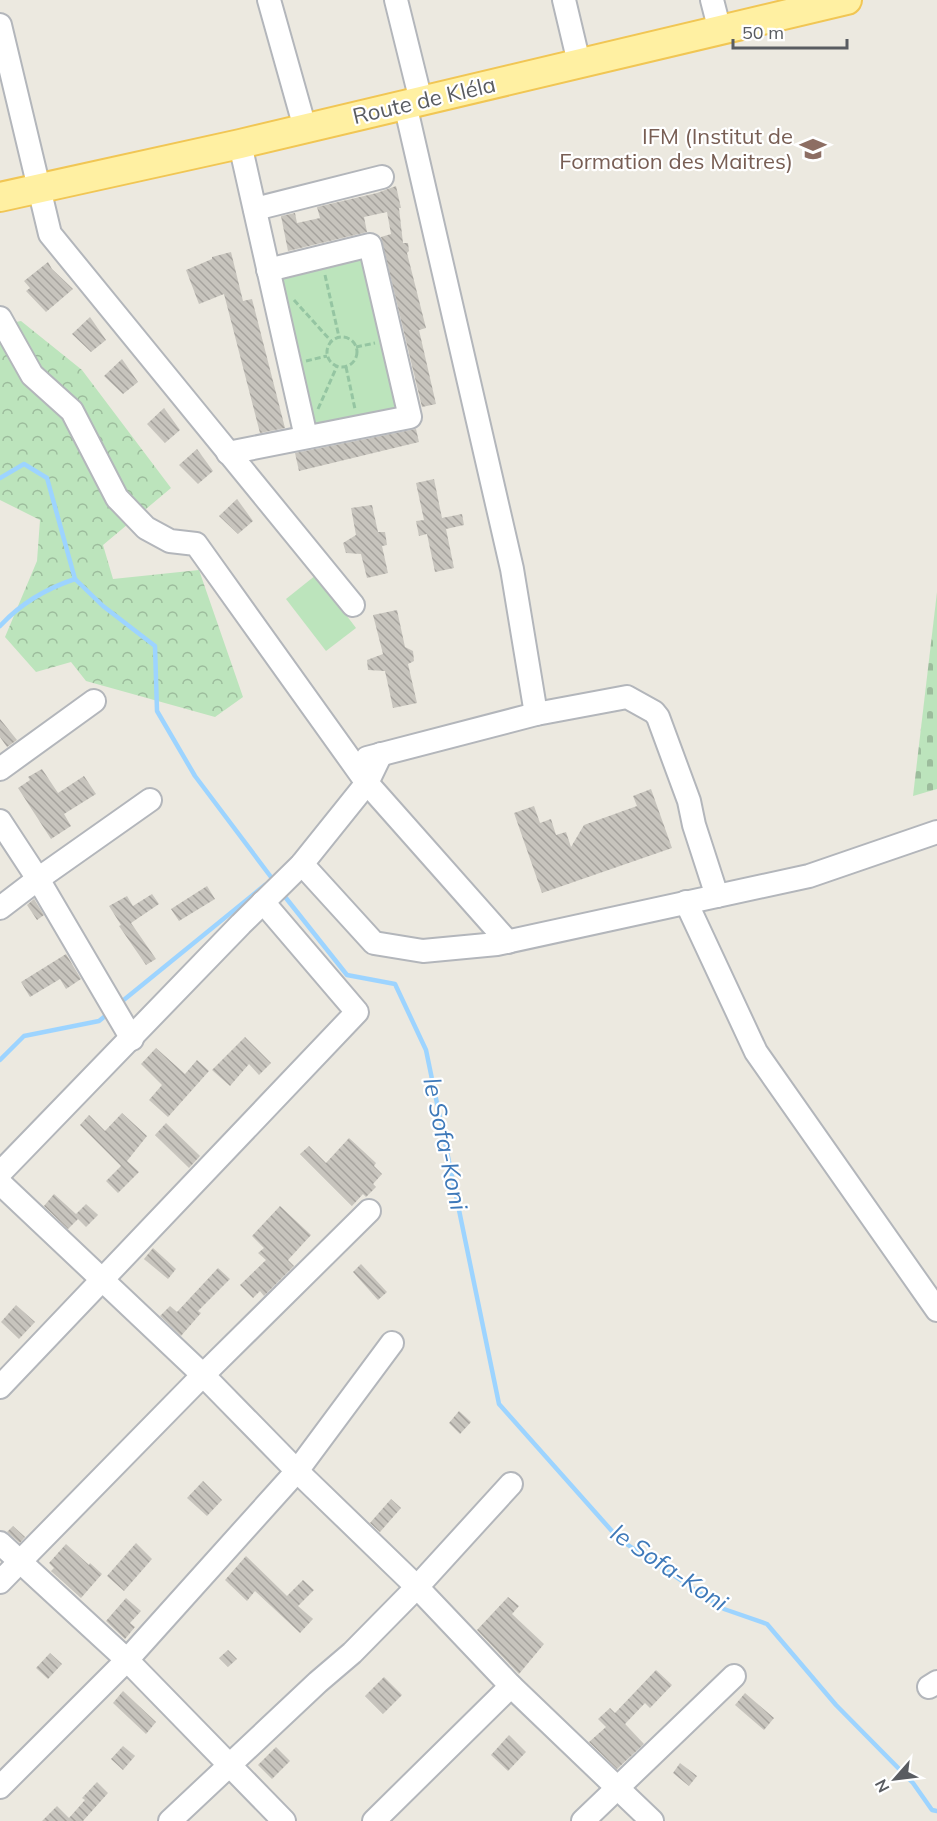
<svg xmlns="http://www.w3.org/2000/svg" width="937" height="1821" viewBox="0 0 937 1821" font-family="Mulish,sans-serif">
  <defs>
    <pattern id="forest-crowns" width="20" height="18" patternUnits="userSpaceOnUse" patternTransform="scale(1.5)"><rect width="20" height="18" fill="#bce4bc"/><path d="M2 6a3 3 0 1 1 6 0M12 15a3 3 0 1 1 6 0" fill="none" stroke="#9cbc9c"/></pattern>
    <pattern id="cemetery-stones" width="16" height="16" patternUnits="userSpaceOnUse" patternTransform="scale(1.5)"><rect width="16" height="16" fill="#bce4bc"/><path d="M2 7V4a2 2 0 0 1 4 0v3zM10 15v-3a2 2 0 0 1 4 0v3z" fill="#9cbc9c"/></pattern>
    <pattern id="building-back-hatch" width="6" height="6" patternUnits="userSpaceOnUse" patternTransform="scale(1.5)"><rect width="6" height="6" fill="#c7c4bd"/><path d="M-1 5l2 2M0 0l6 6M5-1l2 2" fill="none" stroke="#a5a29d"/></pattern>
  </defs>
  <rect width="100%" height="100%" fill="#ece9e0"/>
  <g fill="#bce4bc">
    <polygon points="366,253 399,412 314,429 277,276"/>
    <polygon points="316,575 356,628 326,651 286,599"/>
  </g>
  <polygon fill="url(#forest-crowns)" points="21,321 82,370 171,488 103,545 113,579 199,570 243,697 215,717 86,681 71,662 36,672 5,637 37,561 40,520 0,500 0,325"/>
  <polygon fill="url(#cemetery-stones)" points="937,592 937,789 913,796"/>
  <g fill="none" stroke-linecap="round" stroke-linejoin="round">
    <g stroke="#9dd4ff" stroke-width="4.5">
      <polyline points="0,478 24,464 47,478 75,579 103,606 155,646 157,711 195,776 274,881"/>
      <path d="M 0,626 C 21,603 45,589 75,579"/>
      <polyline points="282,893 347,975 395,984 426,1050 499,1404 619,1539 724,1609 767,1624 836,1705 913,1783 932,1810 937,1811"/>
      <polyline points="120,1003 265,885"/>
      <polyline points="0,1060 24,1036 99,1021 109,1013"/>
    </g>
  </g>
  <g fill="url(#building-back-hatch)">
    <polygon points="396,186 401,208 399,208 403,243 408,243 409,251 407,253 426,328 419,330 436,404 422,407 381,237 391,234 387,212 364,217 367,232 288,251 281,216 295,213 297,223 320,218 317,207 377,193"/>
    <polygon points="231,252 243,301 252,299 285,428 260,433 224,294 199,304 186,270 212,259 212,257"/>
    <polygon points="48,262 52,269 73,289 46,312 26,291 30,288 24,281"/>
    <polygon points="90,317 106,340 91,352 72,334"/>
    <polygon points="122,359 138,382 123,394 104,376"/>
    <polygon points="164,408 180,430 165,443 147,424"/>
    <polygon points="416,429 419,442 299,471 295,453"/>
    <polygon points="197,449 213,471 198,484 179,465"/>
    <polygon points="434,479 442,518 462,514 464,525 446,529 454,568 435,572 427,534 419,536 416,521 424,520 416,483"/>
    <polygon points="237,499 253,521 238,534 219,516"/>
    <polygon points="372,505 378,532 385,532 387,545 382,546 388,573 367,578 361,554 346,553 343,543 356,535 351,508"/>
    <polygon points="397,610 405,647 413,651 414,661 408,664 417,703 393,708 385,671 368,670 367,660 383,654 373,615"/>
    <polygon points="0,719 17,740 7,747 0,737"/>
    <polygon points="42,769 58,793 84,776 96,794 64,814 71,826 51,839 18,788 30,780 28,777"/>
    <polygon points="651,789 672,848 542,893 514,813 534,806 540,823 551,819 556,835 566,832 571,847 584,825 637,806 633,796"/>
    <polygon points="207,886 215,899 179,921 171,909"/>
    <polygon points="152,894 159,904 131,923 156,959 146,965 119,926 121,925 109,906 127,896 133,906"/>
    <polygon points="34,899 44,915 37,920 27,905"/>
    <polygon points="66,954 81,979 66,989 60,979 30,997 21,982"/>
    <polygon points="245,1037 271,1063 259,1075 249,1064 230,1086 212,1070"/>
    <polygon points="156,1048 185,1074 197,1060 209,1071 168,1117 149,1100 162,1085 141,1064"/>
    <polygon points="122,1113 147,1136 127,1161 139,1172 118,1193 106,1181 121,1166 80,1125 89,1115 105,1131"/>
    <polygon points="166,1123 200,1156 189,1168 155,1135"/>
    <polygon points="349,1138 376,1163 374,1166 382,1174 373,1184 376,1187 366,1197 363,1194 352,1206 300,1154 309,1146 326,1163"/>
    <polygon points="54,1194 76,1214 86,1204 98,1215 86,1227 78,1219 68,1229 44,1206"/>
    <polygon points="280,1206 311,1235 288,1260 294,1266 264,1296 260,1291 253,1298 240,1285 266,1260 258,1253 264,1248 252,1236"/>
    <polygon points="153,1248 176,1269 168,1279 144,1259"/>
    <polygon points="361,1264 387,1292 378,1300 353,1272"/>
    <polygon points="218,1268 230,1279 198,1311 201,1313 181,1336 160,1316 170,1306 177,1312"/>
    <polygon points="16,1305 35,1322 19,1339 1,1322"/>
    <polygon points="459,1411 471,1422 460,1434 449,1423"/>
    <polygon points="203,1481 222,1500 207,1516 187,1498"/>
    <polygon points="391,1499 401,1508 380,1532 370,1523"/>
    <polygon points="13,1526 25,1537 20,1543 7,1532"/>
    <polygon points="136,1543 152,1559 124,1591 107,1576"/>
    <polygon points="66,1544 89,1565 90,1563 102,1574 81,1598 51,1571 54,1568 49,1563"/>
    <polygon points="246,1556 287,1596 303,1580 314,1590 298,1606 313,1619 300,1633 255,1591 247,1601 225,1580"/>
    <polygon points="508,1597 519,1606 512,1614 544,1644 519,1674 477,1630"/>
    <polygon points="126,1598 141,1611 130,1623 135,1627 125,1639 106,1621"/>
    <polygon points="228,1650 237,1659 228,1667 219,1658"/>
    <polygon points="50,1653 62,1664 48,1679 36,1668"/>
    <polygon points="656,1670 672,1685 650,1708 645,1703 625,1724 644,1744 617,1769 589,1742 606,1727 598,1719 610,1708 615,1713"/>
    <polygon points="384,1677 402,1695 383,1714 365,1696"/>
    <polygon points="123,1691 156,1722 146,1734 113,1703"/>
    <polygon points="745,1693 774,1718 764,1730 735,1705"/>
    <polygon points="509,1735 526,1752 508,1771 491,1755"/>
    <polygon points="123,1746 135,1756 123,1770 111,1759"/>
    <polygon points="276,1747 290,1761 272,1779 258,1765"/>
    <polygon points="680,1763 697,1776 689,1786 673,1773"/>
    <polygon points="97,1782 108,1793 83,1821 42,1821 57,1806 69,1818 85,1800 82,1798"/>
  </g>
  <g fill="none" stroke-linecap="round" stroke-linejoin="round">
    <g stroke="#b3b6bb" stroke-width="26">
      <g id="minor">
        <polyline points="269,0 305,128"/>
        <polyline points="396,0 421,101"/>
        <polyline points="564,0 579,63"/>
        <polyline points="712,0 720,31"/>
        <polyline points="0,25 50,234 353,605"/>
        <polyline points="405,104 512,569 536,714"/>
        <polyline points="240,144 306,437"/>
        <polyline points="255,209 382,177"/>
        <polyline points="0,318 32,375 72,411 117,498 146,528 170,541 196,544 367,783 508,942"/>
        <polyline points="228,453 410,417 370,245 268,270"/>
        <polyline points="367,758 536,714 627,697 654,712 658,717 689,801 694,825 717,896"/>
        <polyline points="0,769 94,701"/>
        <polyline points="0,821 38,879 132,1039"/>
        <polyline points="302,864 374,943 423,951 497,944 809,876 937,832"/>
        <polyline points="686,902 756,1052 937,1310"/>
        <polyline points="0,908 38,879 150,800"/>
        <polyline points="0,1173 241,924 302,864 367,783 381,754"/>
        <polyline points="0,1183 203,1375 297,1471 417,1587 511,1686 652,1821"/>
        <polyline points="0,1387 357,1012 263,902"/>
        <polyline points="0,1543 127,1660 284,1821"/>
        <polyline points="0,1582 203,1375 369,1211"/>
        <polyline points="929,1687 937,1682"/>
        <polyline points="0,1787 127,1660 297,1471 392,1343"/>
        <polyline points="170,1821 318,1682 352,1653 417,1587 511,1484"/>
        <polyline points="374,1821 511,1686"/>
        <polyline points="583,1821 734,1676"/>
      </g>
    </g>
    <g stroke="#f1c654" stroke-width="32">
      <polyline id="major" points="0,197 240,144 847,0"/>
    </g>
    <g stroke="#95c5a2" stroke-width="3" stroke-dasharray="6 3" stroke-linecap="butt">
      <polyline points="325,275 339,337"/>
      <polyline points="294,300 331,341"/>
      <circle cx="342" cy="352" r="15"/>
      <polyline points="356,347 375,343"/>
      <polyline points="306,361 327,356"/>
      <polyline points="346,367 355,409"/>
      <polyline points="318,409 337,366"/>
    </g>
    <use href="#minor" stroke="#fff" stroke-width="22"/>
    <use href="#major" stroke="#fff0a2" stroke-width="28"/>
  </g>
  <defs>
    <g id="school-bare" transform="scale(2.07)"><path d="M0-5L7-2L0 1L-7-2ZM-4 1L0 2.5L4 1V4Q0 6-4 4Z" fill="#8d6e63" stroke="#fff" stroke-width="2.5" paint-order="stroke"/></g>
  </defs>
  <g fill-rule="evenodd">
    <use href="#school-bare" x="813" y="149"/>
  </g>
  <g text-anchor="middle" stroke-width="4.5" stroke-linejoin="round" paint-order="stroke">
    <g font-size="22" fill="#595c61" stroke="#fff">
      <text transform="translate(424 100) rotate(-13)" y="8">Route de Kléla</text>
    </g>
    <g font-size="22" fill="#785e54" stroke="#fff" text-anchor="end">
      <text x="793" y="144">IFM (Institut de<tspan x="793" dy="25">Formation des Maitres)</tspan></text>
    </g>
    <g font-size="24" font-style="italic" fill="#3e79b9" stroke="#fff">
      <text transform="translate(445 1144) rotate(78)" y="8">le Sofa-Koni</text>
      <text transform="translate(669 1568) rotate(34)" y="8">le Sofa-Koni</text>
    </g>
  </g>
  <g transform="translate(895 1779) rotate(242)" stroke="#ffffff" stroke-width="4.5" paint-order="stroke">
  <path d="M0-4.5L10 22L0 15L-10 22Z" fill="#595c61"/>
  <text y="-9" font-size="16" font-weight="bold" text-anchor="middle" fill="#595c61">N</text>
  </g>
  <path d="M733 39v9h114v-9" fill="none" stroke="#595c61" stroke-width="3"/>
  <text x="742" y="39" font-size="18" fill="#595c61" stroke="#ffffff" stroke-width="4.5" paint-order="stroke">50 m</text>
</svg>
